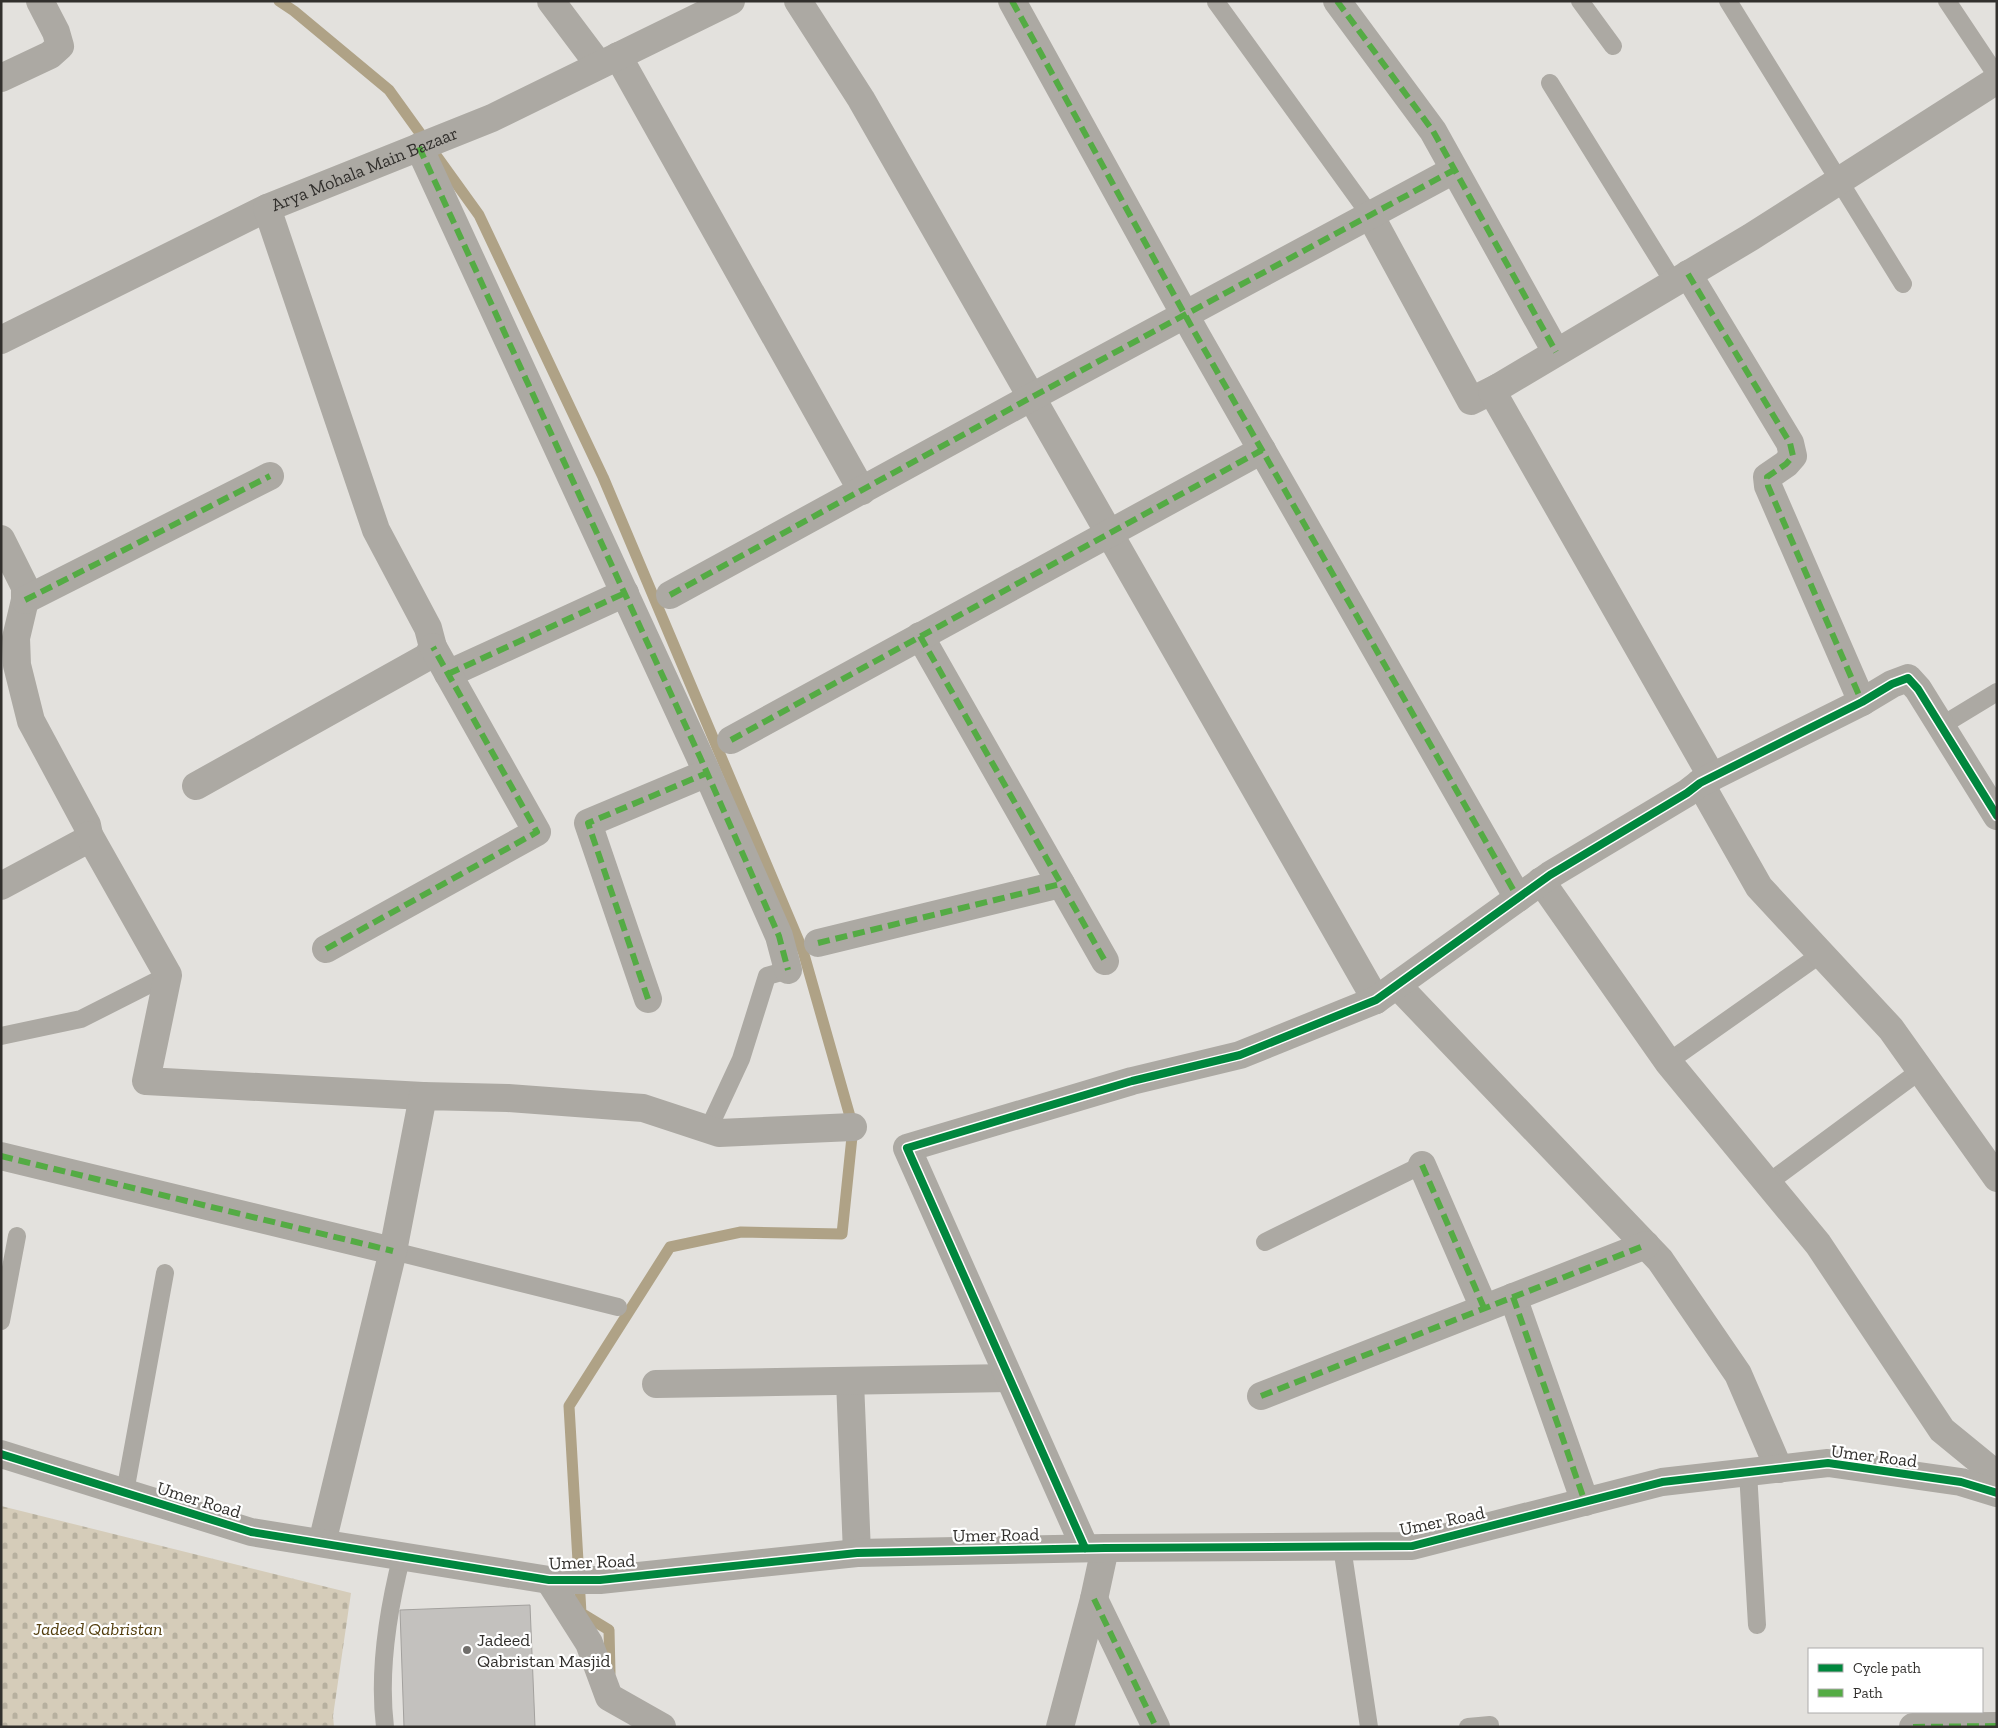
<svg xmlns="http://www.w3.org/2000/svg" width="1998" height="1728" viewBox="0 0 1998 1728" font-family="'Zilla Slab',serif">
  <defs>
    <pattern id="cemetery-stones" width="16" height="16" patternUnits="userSpaceOnUse" patternTransform="scale(1.25)"><rect width="16" height="16" fill="#d5ccb9"/><path d="M2 7V4a2 2 0 0 1 4 0v3zM10 15v-3a2 2 0 0 1 4 0v3z" fill="#b7b09f"/></pattern>
  </defs>
  <rect width="100%" height="100%" fill="#e3e1dd"/>
  <polygon fill="url(#cemetery-stones)" points="1,1506 351,1593 333,1716 334,1727 1,1727"/>
  <g fill="none" stroke-linecap="round" stroke-linejoin="round">
    <polyline stroke="#afa286" stroke-width="11" points="279,1 294,11 389,90 479,215 603,477 803,951 853,1127 842,1234 741,1232 670,1247 569,1406 581,1613 609,1630 610,1673"/>
  </g>
  <polygon fill="#c3c1be" stroke="#a3a19e" points="530,1605 535,1727 404,1727 400,1610"/>
  <g fill="none" stroke-linecap="round" stroke-linejoin="round">
    <g stroke="#aca9a3" stroke-width="18">
      <polyline points="1580,1 1613,46"/>
      <polyline points="1728,1 1903,284"/>
      <polyline points="1947,1 1997,76"/>
      <polyline points="1216,2 1370,215"/>
      <polyline points="1550,83 1674,283"/>
      <polyline points="1941,726 1997,692"/>
      <polyline points="1,1036 81,1019 168,975"/>
      <polyline points="1668,1062 1821,954"/>
      <polyline points="708,1130 741,1059 767,976 788,970"/>
      <polyline points="1768,1183 1921,1070"/>
      <polyline points="1265,1242 1422,1165"/>
      <polyline points="393,1251 618,1307"/>
      <polyline points="1,1321 17,1236"/>
      <polyline points="1748,1472 1757,1625"/>
      <polyline points="125,1492 165,1273"/>
      <polyline points="1342,1547 1369,1727"/>
      <path d="M 385,1727 C 378,1670 388,1610 402,1555"/>
      <polyline points="1468,1727 1490,1725"/>
    </g>
    <g stroke="#aca9a3" stroke-width="28">
      <polyline points="551,1 599,65"/>
      <polyline points="798,1 861,99 1376,1000"/>
      <polyline points="1012,1 1195,333 1518,898"/>
      <polyline points="1337,1 1433,131 1556,352"/>
      <polyline points="618,56 862,491"/>
      <polyline points="1,78 50,55 60,46 56,32 40,1"/>
      <polyline points="419,147 700,757 779,936 788,970"/>
      <polyline points="1370,215 1471,401 1499,387"/>
      <polyline points="1688,274 1790,443 1793,456 1786,464 1767,477 1768,486 1862,702"/>
      <path id="s1" d="M 1,340 L 267,208 L 492,118 L 731,1"/>
      <polyline points="1,539 25,587 25,600 16,638 17,665 31,721 87,825 89,835 83,842 1,886"/>
      <polyline points="670,595 1032,397 1454,170"/>
      <polyline points="25,600 270,476"/>
      <polyline points="920,636 1105,961"/>
      <polyline points="448,674 625,593"/>
      <polyline points="731,740 1262,450"/>
      <polyline points="1712,777 1492,391 1751,237 1997,80"/>
      <polyline points="1700,783 1759,887 1891,1029 1997,1178"/>
      <polyline points="196,786 427,657 433,647 428,628 376,530 267,208"/>
      <polyline points="89,835 168,975 146,1081 423,1096"/>
      <polyline points="1541,881 1668,1062 1818,1244 1942,1430 1997,1475"/>
      <polyline points="818,943 1061,884"/>
      <polyline points="326,949 537,832 433,647"/>
      <polyline points="1397,985 1660,1260 1738,1374 1779,1469"/>
      <polyline points="648,999 588,823 707,773"/>
      <polyline points="1,1156 393,1251"/>
      <polyline points="1422,1165 1484,1308"/>
      <polyline points="1513,1297 1585,1502"/>
      <polyline points="850,1381 857,1553"/>
      <polyline points="656,1384 1009,1378"/>
      <polyline points="1261,1396 1646,1245"/>
      <polyline points="322,1543 393,1251 423,1096 508,1098 643,1108 719,1133 853,1127"/>
      <polyline points="1085,1548 907,1148 1132,1081 1240,1055 1376,1000 1550,875 1687,793 1700,783 1862,702 1892,684 1908,678 1918,689 1997,816"/>
      <polyline points="549,1580 589,1643 609,1697 662,1727"/>
      <polyline points="1094,1599 1156,1727"/>
      <polyline points="1060,1727 1094,1599 1105,1548"/>
      <polyline points="1913,1727 1997,1726"/>
    </g>
    <polyline stroke="#aca9a3" stroke-width="28" points="1,1454 251,1532 549,1580 600,1580 857,1553 1105,1548 1412,1546 1662,1482 1828,1463 1961,1482 1997,1493"/>
    <g stroke="#54ab44" stroke-width="6" stroke-dasharray="12 6" stroke-linecap="butt">
      <polyline points="1012,1 1195,333 1518,898"/>
      <polyline points="1337,1 1433,131 1556,352"/>
      <polyline points="419,147 700,757 779,936 788,970"/>
      <polyline points="1688,274 1790,443 1793,456 1786,464 1767,477 1768,486 1862,702"/>
      <polyline points="670,595 1032,397 1454,170"/>
      <polyline points="25,600 270,476"/>
      <polyline points="920,636 1105,961"/>
      <polyline points="448,674 625,593"/>
      <polyline points="731,740 1262,450"/>
      <polyline points="818,943 1061,884"/>
      <polyline points="326,949 537,832 433,647"/>
      <polyline points="648,999 588,823 707,773"/>
      <polyline points="1,1156 393,1251"/>
      <polyline points="1422,1165 1484,1308"/>
      <polyline points="1513,1297 1585,1502"/>
      <polyline points="1261,1396 1646,1245"/>
      <polyline points="1094,1599 1156,1727"/>
      <polyline points="1913,1727 1997,1726"/>
    </g>
    <g stroke="#fff" stroke-width="11">
      <g id="cycleway">
        <polyline points="1,1454 251,1532 549,1580 600,1580 857,1553 1105,1548 1412,1546 1662,1482 1828,1463 1961,1482 1997,1493"/>
        <polyline points="1085,1548 907,1148 1132,1081 1240,1055 1376,1000 1550,875 1687,793 1700,783 1862,702 1892,684 1908,678 1918,689 1997,816"/>
      </g>
    </g>
    <use href="#cycleway" stroke="#00873e" stroke-width="8"/>
  </g>
  <circle fill="#706e6b" stroke="#fff" stroke-width="2" cx="467" cy="1650" r="5"/>
  <g text-anchor="middle" stroke-width="4.5" stroke-linejoin="round" paint-order="stroke">
    <g font-size="18" fill="#32302d" stroke="#fff">
      <text dy="6" stroke="none"><textPath href="#s1" startOffset="402">Arya Mohala Main Bazaar</textPath></text>
      <text transform="translate(1874 1456) rotate(7)" y="6">Umer Road</text>
      <text transform="translate(199 1500) rotate(17)" y="6">Umer Road</text>
      <text transform="translate(1442 1521) rotate(-12)" y="6">Umer Road</text>
      <text transform="translate(996 1535) rotate(-1)" y="6">Umer Road</text>
      <text transform="translate(592 1562) rotate(-2)" y="6">Umer Road</text>
    </g>
    <g font-size="18" font-style="italic" fill="#523d0c" stroke="#fff">
      <text x="98" y="1635">Jadeed Qabristan</text>
    </g>
    <g font-size="18" fill="#32302d" stroke="#fff" text-anchor="start">
      <text x="477" y="1646">Jadeed<tspan x="477" dy="21">Qabristan Masjid</tspan></text>
    </g>
  </g>
  <rect width="1998" height="1728" fill="none" stroke="#32302d" stroke-width="5"/>
  <rect x="1808" y="1648" width="175" height="65" fill="#ffffff" stroke="#adacab"/>
  <rect x="1818" y="1664" width="25" height="8" fill="#00873e" stroke="#adacab"/>
  <text x="1853" y="1673" font-size="15" fill="#32302d">Cycle path</text>
  <rect x="1818" y="1689" width="25" height="8" fill="#54ab44" stroke="#adacab"/>
  <text x="1853" y="1698" font-size="15" fill="#32302d">Path</text>
</svg>
